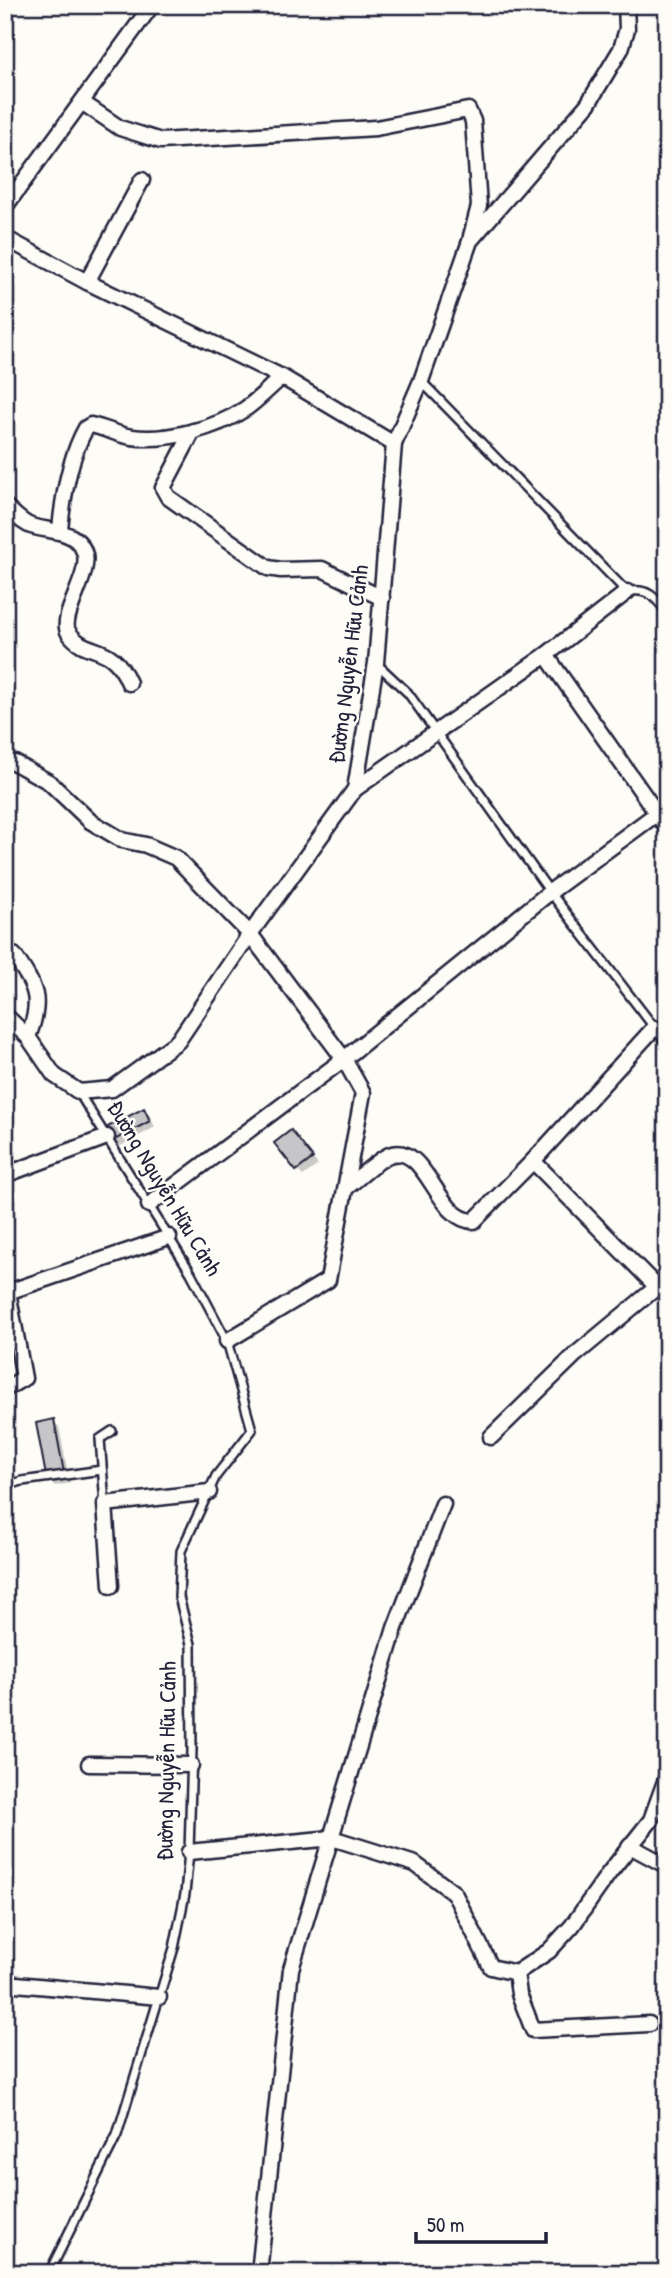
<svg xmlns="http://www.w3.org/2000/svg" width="672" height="2278" viewBox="0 0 672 2278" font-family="'Patrick Hand',sans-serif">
  <rect width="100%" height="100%" fill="#fdfcf7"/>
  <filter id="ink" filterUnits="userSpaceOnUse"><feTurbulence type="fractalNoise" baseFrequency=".0143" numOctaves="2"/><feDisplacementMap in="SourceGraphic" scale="14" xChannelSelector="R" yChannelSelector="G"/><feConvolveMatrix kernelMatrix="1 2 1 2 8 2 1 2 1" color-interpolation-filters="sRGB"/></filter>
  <g filter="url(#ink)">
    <g fill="#0003">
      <polygon points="144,1110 150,1116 155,1127 117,1148 111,1142"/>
      <polygon points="297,1138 318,1165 303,1176 297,1170"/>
      <polygon points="53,1421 59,1427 70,1483 55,1486 49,1480"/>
    </g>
    <g fill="#c6c6c8" stroke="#22223b" stroke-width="2">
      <polygon points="144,1108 150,1121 109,1143 102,1130"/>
      <polygon points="291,1130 313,1158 296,1171 274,1143"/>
      <polygon points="54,1419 65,1478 47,1481 36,1423"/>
    </g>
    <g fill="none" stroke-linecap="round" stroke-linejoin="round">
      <g stroke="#22223b" stroke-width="12">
        <g id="service">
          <path d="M 421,381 L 627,592 C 647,587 655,597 667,612"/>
          <polyline points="377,664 408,693 550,892 667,1044"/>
          <polyline points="5,1486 22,1481 102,1470"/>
          <polyline points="105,1504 100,1439 112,1431"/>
          <polyline points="49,2273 117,2135 174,1948 185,1894 189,1852 192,1750 191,1644 179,1597 181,1551 216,1476 252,1430 227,1341 191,1273 79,1093"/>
        </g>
      </g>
      <g stroke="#22223b" stroke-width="19">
        <g id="minor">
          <polyline points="83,103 120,128 161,141 376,128 468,110 473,121 479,206 471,236"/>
          <polyline points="5,207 152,5"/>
          <polyline points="5,238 87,282 282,377 394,444"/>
          <polyline points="87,282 142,180"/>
          <polyline points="193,431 163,488 168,497 268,568 281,570 322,569 382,598"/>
          <path d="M 5,506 C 13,513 22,523 31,526 C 50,532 79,529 85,555 C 90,577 58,618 69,633 C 87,658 111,640 129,683"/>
          <path d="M 60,530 C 63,496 69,458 86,428 L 91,425 C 105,428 118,435 132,437 C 166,442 217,428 245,409 C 258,400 270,387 282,377"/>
          <polyline points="546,655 667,828"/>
          <polyline points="15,763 49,782 90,821 122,840 146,845 176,858 250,934 344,1059 363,1093 328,1280 227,1341"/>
          <polyline points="355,789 546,655 627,592"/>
          <path d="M 5,961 L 14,955 C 36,988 43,999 28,1037 L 54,1075 L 79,1092 L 112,1089 L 178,1041 L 250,934 L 355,789 L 376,663 L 394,444 L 421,381 L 470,241 L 588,104 L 621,49 L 627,29 L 626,5"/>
          <polyline points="5,1015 28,1037"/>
          <polyline points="533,1161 657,1287"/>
          <polyline points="5,1175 107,1137"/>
          <path d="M 346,1188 C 355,1181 379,1159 389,1155 C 427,1141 436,1221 474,1221 L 533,1161 L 654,1028"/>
          <polyline points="149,1205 344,1059 550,892 667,806"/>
          <polyline points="5,1389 24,1378 8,1292 169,1237"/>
          <polyline points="491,1437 575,1355 657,1287 667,1282"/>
          <polyline points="111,1586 105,1504 209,1492"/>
          <polyline points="89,1764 191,1765"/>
          <polyline points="630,1846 667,1866"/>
          <polyline points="189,1852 332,1838 415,1864 454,1893 491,1967 516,1973 549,1951 572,1926 609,1873 651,1820 667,1776"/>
          <polyline points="516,1973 519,1994 533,2030 649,2024"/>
          <polyline points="5,1983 159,1997"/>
          <polyline points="259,2273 291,1969 395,1628 443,1504"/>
        </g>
      </g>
      <use href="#service" stroke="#fdfcf7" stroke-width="7"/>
      <use href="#minor" stroke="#fdfcf7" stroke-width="14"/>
    </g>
  </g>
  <g text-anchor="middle" stroke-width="5" stroke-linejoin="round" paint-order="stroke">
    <g font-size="23" fill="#22223b" stroke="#fdfcf7">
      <text transform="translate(348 664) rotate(-83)" y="8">Đường Nguyễn Hữu Cảnh</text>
      <text transform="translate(165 1188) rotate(59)" y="8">Đường Nguyễn Hữu Cảnh</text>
      <text transform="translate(166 1761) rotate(-89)" y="8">Đường Nguyễn Hữu Cảnh</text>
    </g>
  </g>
  <rect width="672" height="2278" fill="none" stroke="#fdfcf7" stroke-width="28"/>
  <rect x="14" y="14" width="644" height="2250" fill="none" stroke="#22223b" stroke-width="2.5" filter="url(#ink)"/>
  <path d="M416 2232v10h130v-10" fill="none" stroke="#22223b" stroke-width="3.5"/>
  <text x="427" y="2232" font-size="21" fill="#22223b" stroke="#fdfcf7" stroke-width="5" paint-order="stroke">50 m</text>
</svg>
